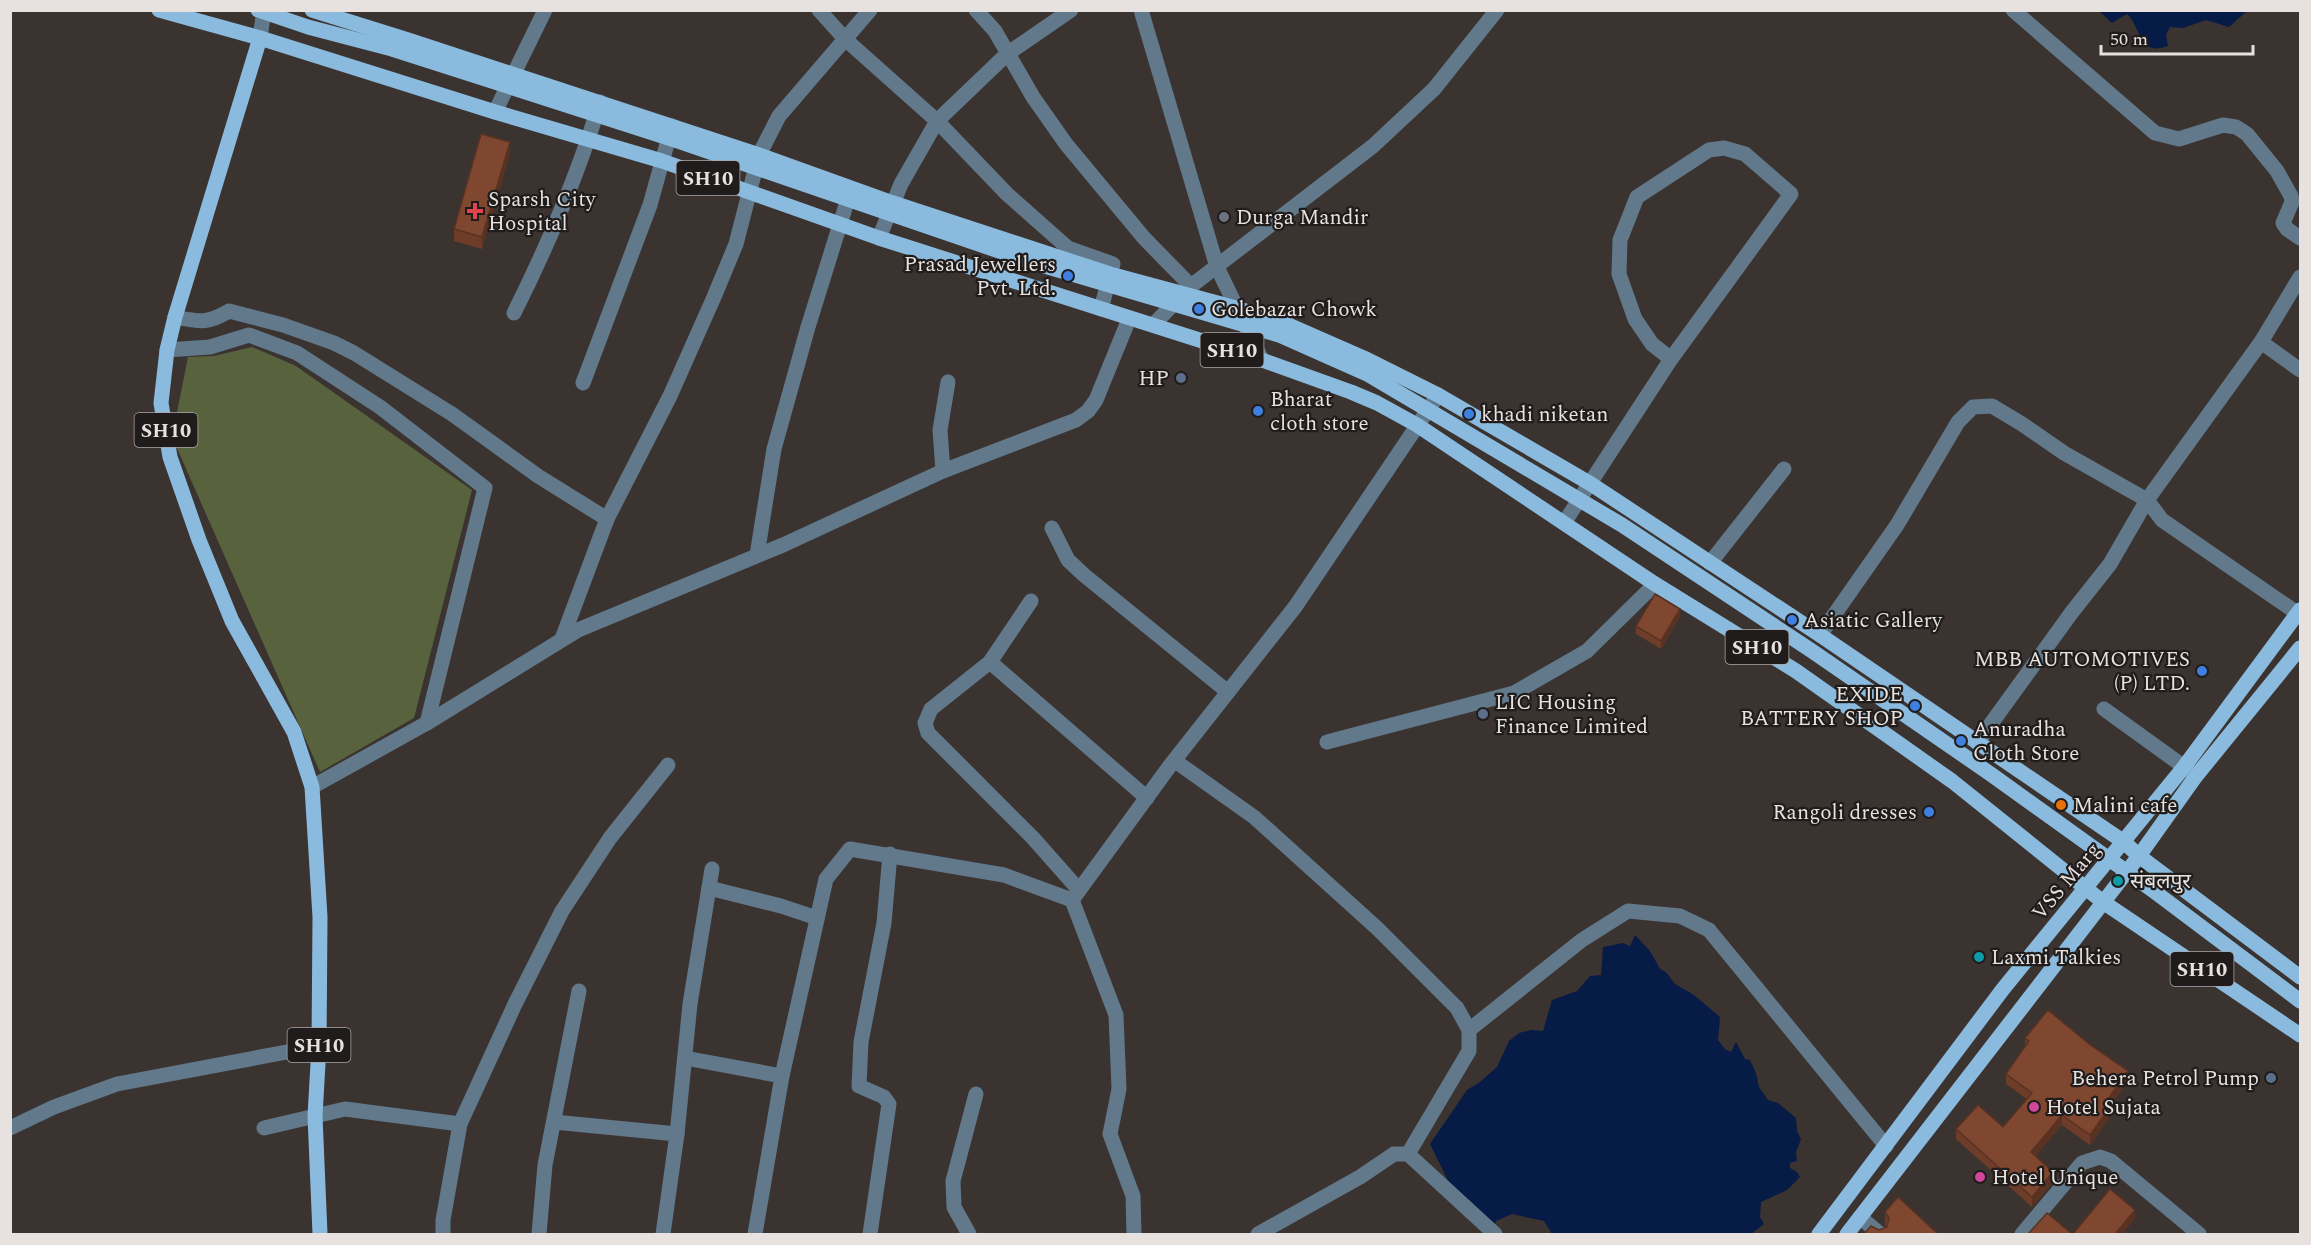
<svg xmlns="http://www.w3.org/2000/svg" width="2311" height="1245" viewBox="0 0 2311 1245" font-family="Spectral,'Noto Sans Devanagari',serif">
  <rect width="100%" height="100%" fill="#3b3330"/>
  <polygon fill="#58633e" points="252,347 296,366 472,490 414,718 320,772 172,437 188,357 214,356"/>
  <g fill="#061b46">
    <path d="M 2099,11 L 2247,11 L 2229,27 L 2206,20 L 2183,28 L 2170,27 L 2166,35 L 2168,46 C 2138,57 2142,28 2127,14 L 2112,23 Z"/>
    <polygon points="1635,935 1650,951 1660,969 1666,972 1675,984 1694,995 1720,1017 1718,1040 1725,1049 1731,1052 1736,1042 1745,1059 1750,1060 1756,1073 1759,1087 1768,1100 1778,1103 1796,1118 1797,1131 1801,1139 1796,1152 1797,1161 1790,1163 1790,1168 1797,1172 1800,1177 1787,1190 1761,1202 1760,1217 1764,1224 1751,1234 1552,1234 1544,1221 1512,1214 1496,1221 1492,1234 1457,1199 1430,1144 1467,1090 1480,1082 1497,1067 1509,1041 1519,1033 1531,1030 1543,1031 1552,1000 1577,991 1590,976 1601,975 1603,947 1623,943 1630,946"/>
  </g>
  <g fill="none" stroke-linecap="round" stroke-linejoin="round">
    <g stroke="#61798a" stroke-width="15">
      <polyline points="819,10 845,39 937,121 1007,194 1068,248 1113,264 1101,309"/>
      <polyline points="976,10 995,31 1033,97 1066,144 1144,238 1191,286"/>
      <polyline points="1141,10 1217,267 1262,360"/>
      <polyline points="2013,10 2155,133 2179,139 2223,125 2236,127 2247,134 2277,171 2291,196 2292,202 2283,223 2287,229 2300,238"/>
      <polyline points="260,38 264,10"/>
      <polyline points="495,112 545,10"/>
      <polyline points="879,238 901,184 937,121 1007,54 1071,10"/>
      <path d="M 514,313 C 548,245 578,175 600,102"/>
      <path d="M 175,317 C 200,322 207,324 229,311 L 283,325 L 334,343 L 354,353 L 452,414 L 538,476 L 607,519 L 670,396 L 714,297 L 736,244 L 759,155 L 779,116 L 870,10"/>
      <polyline points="1153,325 1191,286 1373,146 1434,89 1497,10"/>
      <polyline points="2261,342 2300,370"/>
      <polyline points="167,350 210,347 249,335 297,353 380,407 485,488 427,723"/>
      <polyline points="583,383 650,205 672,126"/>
      <polyline points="943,471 940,430 948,382"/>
      <polyline points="1564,523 1671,359 1791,194 1745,154 1724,148 1709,150 1637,197 1620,240 1619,274 1635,319 1652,344 1671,359"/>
      <polyline points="1052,528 1068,560 1084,575 1228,692"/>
      <polyline points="757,555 774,449 808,327 851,189"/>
      <polyline points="1710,563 1784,469"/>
      <polyline points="1031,601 990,662 931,709 925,723 928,733 1033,838 1079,890"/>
      <polyline points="1820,635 1897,525 1958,422 1973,407 1992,406 2022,424 2064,453 2147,500 2162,520 2300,615"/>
      <polyline points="562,639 607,519"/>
      <polyline points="990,662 1147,798"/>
      <polyline points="2104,709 2194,774"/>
      <polyline points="1327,742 1514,693 1587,651 1655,584"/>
      <polyline points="1977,743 2072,612 2110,564 2147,500 2261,342 2300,277"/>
      <polyline points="1175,761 1254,817 1378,929 1457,1008 1469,1030 1469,1051 1408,1154"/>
      <polyline points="312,787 427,723 578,630 783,545 943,471 1076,420 1088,411 1096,400 1129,319"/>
      <polyline points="709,888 781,906 817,918"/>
      <polyline points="1072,900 1169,767 1295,607 1438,395"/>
      <polyline points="1469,1030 1582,940 1628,911 1680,916 1709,930 1886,1146"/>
      <polyline points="685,1058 782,1076"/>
      <polyline points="554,1122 677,1134"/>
      <polyline points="10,1128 54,1107 117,1084 319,1046"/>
      <polyline points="264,1128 345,1109 460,1124"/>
      <polyline points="1860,1217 1880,1234"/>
      <polyline points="443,1234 443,1220 460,1124 515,1004 562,911 610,838 668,765"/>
      <polyline points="539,1234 545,1165 579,991"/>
      <polyline points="663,1234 677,1134 690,1004 712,869"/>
      <polyline points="755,1234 782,1076 826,879 850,849 1004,875 1072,900 1116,1015 1119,1089 1110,1134 1133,1196 1134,1234"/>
      <polyline points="870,1234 889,1104 884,1097 859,1086 861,1042 884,923 890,854"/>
      <polyline points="969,1234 954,1207 953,1181 976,1094"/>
      <polyline points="1258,1234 1360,1177 1394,1154 1408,1154 1495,1234"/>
      <polyline points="2022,1234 2082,1163 2100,1157 2111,1161 2199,1234"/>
    </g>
    <g stroke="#8abbde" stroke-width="15">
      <polyline points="159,10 260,38 495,112 662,161 879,238 1262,360 1351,392 1377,403 1417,425 1655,584 1796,671 1952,781 2103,902 2300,1035"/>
      <polyline points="312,10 408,40 759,155 893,203 1110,274 1236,308 1291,326 1364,358 1438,395 1591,484 1820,635 2124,842 2139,856 2300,977"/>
      <polyline points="260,38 175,317 167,350 161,403 170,457 199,540 219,589 232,621 294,732 312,787 320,917 319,1046 315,1116 320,1234"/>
      <polyline points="1819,1234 2003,989 2184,767 2300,610"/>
      <polyline points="1847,1234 2139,856 2196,776 2300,648"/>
    </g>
    <polyline stroke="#8abbde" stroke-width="15" points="258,10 308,27 392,49 678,141 1031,262 1279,335 1369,375 1622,525 1812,651 1992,775 2155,892 2300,1001"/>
  </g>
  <g fill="#6d3d29">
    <polygon points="510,153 482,249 454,241 454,229"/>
    <polygon points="1680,616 1661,649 1636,634 1636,626"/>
    <polygon points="2025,1038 2128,1081 2110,1106 2110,1117 2090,1145 2062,1125 2035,1156 2053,1182 2032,1207 1956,1139 1956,1129 2003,1127 2027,1099 2006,1084 2006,1074 2025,1047"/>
    <polygon points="1885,1212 1938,1234 1879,1230 1886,1227 1885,1225"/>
  </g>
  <g fill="#593222">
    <polygon points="510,142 510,153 482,249 482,237"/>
    <polygon points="1680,609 1680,616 1661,649 1661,641"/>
    <polygon points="2128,1071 2128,1081 2105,1113 2105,1103"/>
    <polygon points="2110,1107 2110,1117 2090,1145 2090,1135"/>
    <polygon points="2062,1115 2062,1125 2031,1162 2031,1152"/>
    <polygon points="2053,1172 2053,1182 2032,1207 2032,1197"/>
    <polygon points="2135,1210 2135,1219 2122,1234 2115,1234"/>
  </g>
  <g fill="#7f4730" stroke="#593222" stroke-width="1.5">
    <polygon points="481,134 510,142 482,237 454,229"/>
    <polygon points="1655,594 1680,609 1661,641 1636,626"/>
    <polygon points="2048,1010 2089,1044 2128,1071 2105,1103 2110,1107 2090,1135 2062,1115 2031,1152 2053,1172 2032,1197 1956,1129 1978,1105 2003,1127 2032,1093 2006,1074 2029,1041 2025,1038"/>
    <polygon points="2110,1189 2135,1210 2115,1234 2073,1234"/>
    <polygon points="1898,1197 1938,1234 1864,1234 1871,1226 1879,1230 1887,1227 1889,1218 1885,1212"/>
    <polygon points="2047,1213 2072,1234 2028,1234"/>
  </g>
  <path fill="#e0444e" stroke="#1f1c1b" stroke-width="2" d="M472 202h6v6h6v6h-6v6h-6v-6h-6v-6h6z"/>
  <circle fill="#6b7280" stroke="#1f1c1b" stroke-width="2" cx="1224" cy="217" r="6"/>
  <g fill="#3f7fe0" stroke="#1f1c1b" stroke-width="2">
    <circle cx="1068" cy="276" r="6"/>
    <circle cx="1199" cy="309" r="6"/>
    <circle cx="1258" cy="411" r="6"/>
    <circle cx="1469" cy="414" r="6"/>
    <circle cx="1792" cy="620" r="6"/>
    <circle cx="2202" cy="671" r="6"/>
    <circle cx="1915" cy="706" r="6"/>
    <circle cx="1961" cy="741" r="6"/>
    <circle cx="1929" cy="812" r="6"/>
  </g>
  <g fill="#5c6f8a" stroke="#1f1c1b" stroke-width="2">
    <circle cx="1181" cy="378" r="6"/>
    <circle cx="1483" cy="714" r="6"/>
    <circle cx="2271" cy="1078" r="6"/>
  </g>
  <circle fill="#e8710a" stroke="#1f1c1b" stroke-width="2" cx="2061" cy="805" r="6"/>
  <g fill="#0f9aa8" stroke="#1f1c1b" stroke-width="2">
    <circle cx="2118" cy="881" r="6"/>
    <circle cx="1979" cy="957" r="6"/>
  </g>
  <g fill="#d1479c" stroke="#1f1c1b" stroke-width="2">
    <circle cx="2034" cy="1107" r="6"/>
    <circle cx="1980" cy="1177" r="6"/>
  </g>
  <g text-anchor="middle" stroke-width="4.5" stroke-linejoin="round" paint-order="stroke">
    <g fill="#1f1c1b" stroke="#aba7a5" stroke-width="1.5">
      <rect x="676.5" y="161" width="63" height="34" rx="4.5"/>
      <rect x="1200.5" y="333" width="63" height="34" rx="4.5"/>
      <rect x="134.5" y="413" width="63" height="34" rx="4.5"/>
      <rect x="1725.5" y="630" width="63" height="34" rx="4.5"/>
      <rect x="2170.5" y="952" width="63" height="34" rx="4.5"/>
      <rect x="287.5" y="1028" width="63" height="34" rx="4.5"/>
    </g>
    <g font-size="20" font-weight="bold" fill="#e7e2e0">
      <text x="708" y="185">SH10</text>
      <text x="1232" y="357">SH10</text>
      <text x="166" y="437">SH10</text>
      <text x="1757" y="654">SH10</text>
      <text x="2202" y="976">SH10</text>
      <text x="319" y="1052">SH10</text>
    </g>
    <g font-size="21" fill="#e7e2e0" stroke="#1f1c1b" text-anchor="start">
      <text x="488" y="206">Sparsh City<tspan x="488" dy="24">Hospital</tspan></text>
      <text x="1236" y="224">Durga Mandir</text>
      <text x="1056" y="271" text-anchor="end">Prasad Jewellers<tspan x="1056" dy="24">Pvt. Ltd.</tspan></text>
      <text x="1211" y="316">Golebazar Chowk</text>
      <text x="1169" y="385" text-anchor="end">HP</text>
      <text x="1270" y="406">Bharat<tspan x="1270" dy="24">cloth store</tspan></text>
      <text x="1481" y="421">khadi niketan</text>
      <text x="1804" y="627">Asiatic Gallery</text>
      <text x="2190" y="666" text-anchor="end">MBB AUTOMOTIVES<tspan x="2190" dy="24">(P) LTD.</tspan></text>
      <text x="1903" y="701" text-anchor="end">EXIDE<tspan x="1903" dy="24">BATTERY SHOP</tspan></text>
      <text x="1495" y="709">LIC Housing<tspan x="1495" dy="24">Finance Limited</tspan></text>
      <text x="1973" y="736">Anuradha<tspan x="1973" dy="24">Cloth Store</tspan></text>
      <text x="2073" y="812">Malini cafe</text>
      <text x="1917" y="819" text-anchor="end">Rangoli dresses</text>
      <text x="2130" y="888">संबलपुर</text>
      <text x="1991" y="964">Laxmi Talkies</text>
      <text x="2259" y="1085" text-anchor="end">Behera Petrol Pump</text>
      <text x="2046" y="1114">Hotel Sujata</text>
      <text x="1992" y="1184">Hotel Unique</text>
    </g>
    <g font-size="21" fill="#e7e2e0" stroke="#1f1c1b">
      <text transform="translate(2066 881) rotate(-50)" y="7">VSS Marg</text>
    </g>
  </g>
  <rect width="2311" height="1245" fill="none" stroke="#e7e2e0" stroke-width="24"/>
  <path d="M2101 45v9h152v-9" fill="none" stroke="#e7e2e0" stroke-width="3"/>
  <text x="2110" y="45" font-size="18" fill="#e7e2e0" stroke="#1f1c1b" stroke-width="4.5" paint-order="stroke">50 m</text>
</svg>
